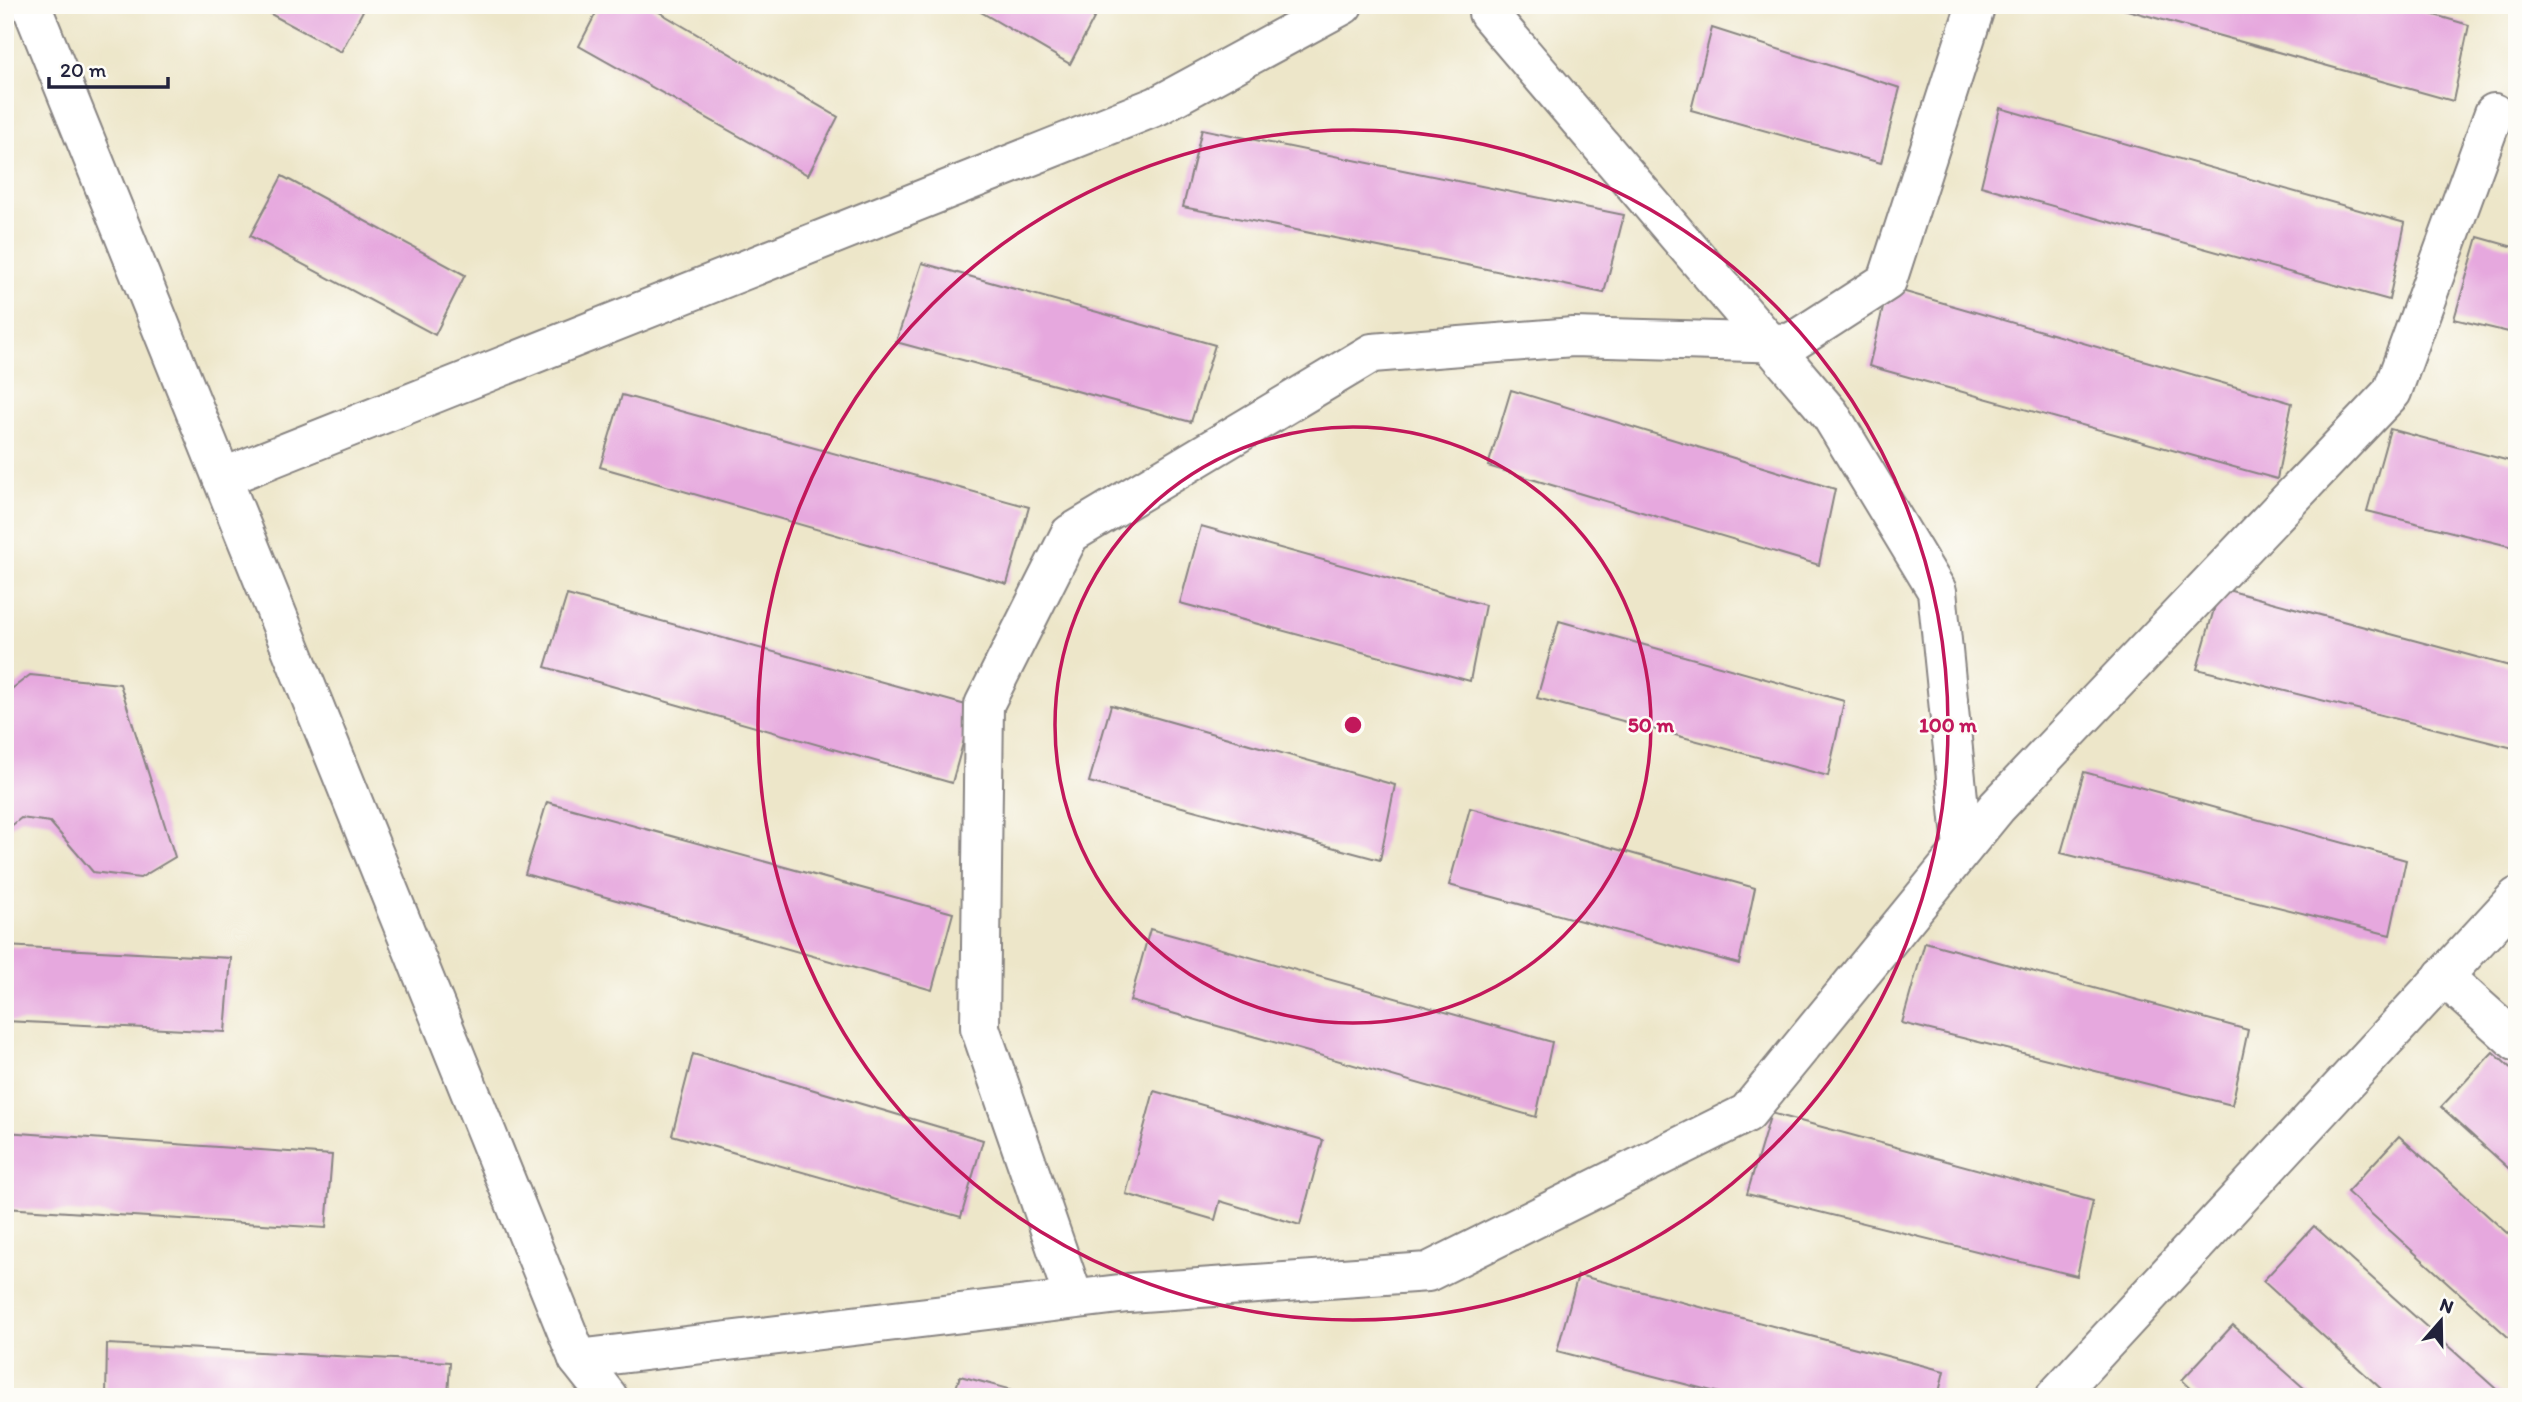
<svg xmlns="http://www.w3.org/2000/svg" width="2522" height="1402" viewBox="0 0 2522 1402" font-family="Itim,sans-serif">
  <rect width="100%" height="100%" fill="#fdfcf7"/>
  <filter id="ink" filterUnits="userSpaceOnUse"><feTurbulence type="fractalNoise" baseFrequency=".0143" numOctaves="2"/><feDisplacementMap in="SourceGraphic" scale="14" xChannelSelector="R" yChannelSelector="G"/><feConvolveMatrix kernelMatrix="1 2 1 2 8 2 1 2 1" color-interpolation-filters="sRGB"/></filter>
  <filter id="wash" filterUnits="userSpaceOnUse"><feTurbulence type="fractalNoise" baseFrequency=".00686" numOctaves="4" result="noise"/><feDisplacementMap in="SourceGraphic" scale="28" xChannelSelector="R" yChannelSelector="G"/><feGaussianBlur stdDeviation="1.57" result="paint"/><feColorMatrix in="noise" values="0 0 0 0 0 0 0 0 0 0 0 0 0 0 0 0 0 1.4 0 .05"/><feComposite in="paint" operator="in"/></filter>
  <g filter="url(#wash)">
    <rect width="100%" height="100%" fill="#ede6c9"/>
    <g id="blocks">
      <g fill="#e6a8de">
        <polygon points="254,5 366,5 341,52"/>
        <polygon points="600,5 647,5 838,117 808,175 579,46"/>
        <polygon points="969,5 1101,5 1070,64"/>
        <polygon points="2400,5 2469,25 2453,101 2113,6"/>
        <polygon points="1712,28 1900,88 1881,163 1691,110"/>
        <polygon points="2000,108 2405,223 2389,300 1981,186"/>
        <polygon points="1202,129 1624,215 1604,293 1183,207"/>
        <polygon points="282,176 465,275 435,335 250,236"/>
        <polygon points="2478,237 2517,248 2517,334 2454,319"/>
        <polygon points="922,263 1215,345 1191,422 896,342"/>
        <polygon points="1888,287 2292,403 2277,479 1869,366"/>
        <polygon points="1511,390 1835,489 1819,565 1488,466"/>
        <polygon points="622,395 1029,507 1007,584 600,467"/>
        <polygon points="2390,429 2517,463 2517,548 2367,511"/>
        <polygon points="1201,526 1485,605 1470,681 1180,603"/>
        <polygon points="2220,588 2517,668 2517,749 2197,669"/>
        <polygon points="567,595 973,707 952,783 545,667"/>
        <polygon points="1559,621 1844,701 1828,776 1537,698"/>
        <polygon points="30,675 120,684 175,857 140,878 93,872 50,822 21,818 5,831 5,694"/>
        <polygon points="1111,705 1395,785 1380,860 1089,782"/>
        <polygon points="2084,772 2406,860 2390,935 2061,853"/>
        <polygon points="547,802 953,913 932,990 525,874"/>
        <polygon points="1470,808 1755,888 1739,964 1449,885"/>
        <polygon points="1150,929 1552,1042 1536,1117 1130,1001"/>
        <polygon points="1925,942 2248,1030 2232,1105 1902,1023"/>
        <polygon points="5,946 231,958 225,1032 5,1021"/>
        <polygon points="2493,1052 2517,1074 2517,1176 2441,1107"/>
        <polygon points="693,1054 983,1140 961,1217 672,1135"/>
        <polygon points="1154,1091 1323,1140 1300,1225 1220,1201 1215,1220 1126,1194"/>
        <polygon points="1771,1113 2093,1201 2077,1276 1747,1194"/>
        <polygon points="5,1132 332,1155 326,1228 5,1208"/>
        <polygon points="2399,1136 2517,1242 2517,1345 2347,1192"/>
        <polygon points="2314,1226 2505,1397 2390,1397 2263,1281"/>
        <polygon points="1578,1275 1944,1371 1938,1397 1735,1397 1557,1351"/>
        <polygon points="2233,1325 2314,1397 2200,1397 2182,1380"/>
        <polygon points="107,1344 450,1362 448,1397 106,1397"/>
        <polygon points="960,1376 1035,1396 1034,1397 953,1397"/>
      </g>
    </g>
  </g>
  <g filter="url(#ink)">
    <use href="#blocks" fill-opacity="0" stroke="#888482" stroke-width="2"/>
    <g fill="none" stroke-linecap="round" stroke-linejoin="round">
      <g stroke="#888482" stroke-width="42">
        <g id="minor">
          <polyline points="31,5 578,1359 608,1397"/>
          <polyline points="1488,13 1830,414 1937,591 1963,848"/>
          <polyline points="222,478 1157,106 1343,5"/>
          <polyline points="2443,976 2517,1042"/>
          <polyline points="1074,1299 980,1028 984,705 1070,534 1372,353 1573,337 1791,343 1887,281 1976,5"/>
          <polyline points="578,1359 1128,1293 1428,1272 1747,1113 1997,807 2392,392 2494,113"/>
          <polyline points="2055,1397 2517,897"/>
        </g>
      </g>
      <use href="#minor" stroke="#fff" stroke-width="38"/>
    </g>
  </g>
  <g fill="none" stroke="#c2185b" stroke-width="3.5">
    <circle cx="1353" cy="725" r="298"/>
    <circle cx="1353" cy="725" r="595"/>
  </g>
  <circle cx="1353" cy="725" r="10" fill="#c2185b" stroke="#fdfcf7" stroke-width="3.5"/>
  <g font-size="21" text-anchor="middle" font-weight="bold" fill="#c2185b" stroke="#fdfcf7" stroke-width="5" stroke-linejoin="round" paint-order="stroke">
    <text x="1651" y="732">50 m</text>
    <text x="1948" y="732">100 m</text>
  </g>
  <rect width="2522" height="1402" fill="none" stroke="#fdfcf7" stroke-width="28"/>
  <g transform="translate(2441 1321) rotate(20)" stroke="#fdfcf7" stroke-width="5" paint-order="stroke">
  <path d="M0-5L12 26L0 18L-12 26Z" fill="#22223b"/>
  <text y="-10" font-size="19" font-weight="bold" text-anchor="middle" fill="#22223b">N</text>
  </g>
  <path d="M49 77v10h119v-10" fill="none" stroke="#22223b" stroke-width="3.5"/>
  <text x="60" y="77" font-size="21" fill="#22223b" stroke="#fdfcf7" stroke-width="5" paint-order="stroke">20 m</text>
</svg>
